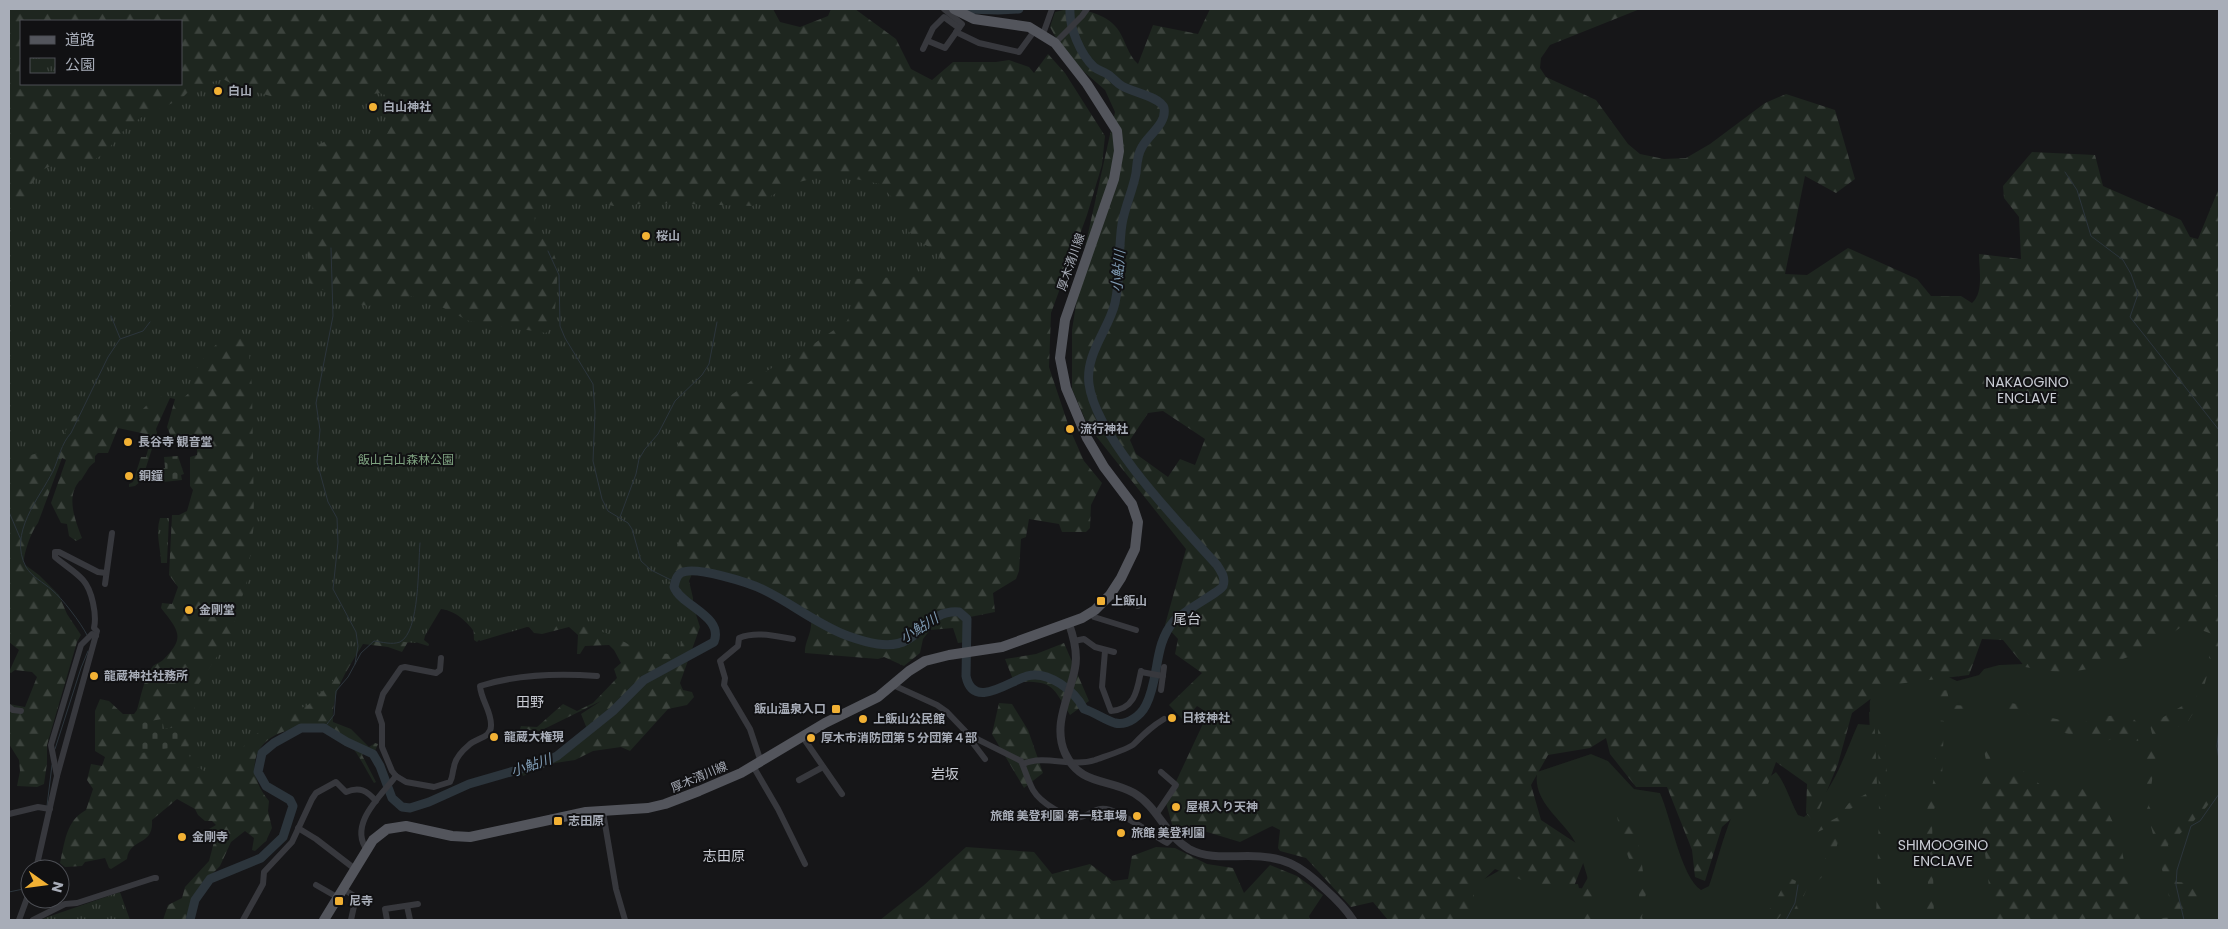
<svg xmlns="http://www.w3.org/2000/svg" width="2228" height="929" viewBox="0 0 2228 929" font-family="Poppins,'Noto Sans JP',sans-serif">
  <defs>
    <pattern id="forest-firs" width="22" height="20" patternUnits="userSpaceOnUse" patternTransform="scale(1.25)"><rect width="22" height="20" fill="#1e261f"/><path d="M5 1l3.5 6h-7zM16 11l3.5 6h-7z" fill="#3c433d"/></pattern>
    <pattern id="cemetery-stones" width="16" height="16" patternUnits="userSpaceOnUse" patternTransform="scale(1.25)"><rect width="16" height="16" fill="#1e261f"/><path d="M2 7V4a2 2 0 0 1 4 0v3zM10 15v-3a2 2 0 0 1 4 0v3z" fill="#3c433d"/></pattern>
    <pattern id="park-tufts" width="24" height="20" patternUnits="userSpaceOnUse" patternTransform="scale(1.25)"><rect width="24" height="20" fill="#1e261f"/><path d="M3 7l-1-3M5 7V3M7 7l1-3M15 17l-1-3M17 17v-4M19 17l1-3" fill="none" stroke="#3c433d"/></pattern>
  </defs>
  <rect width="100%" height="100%" fill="#161618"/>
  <path fill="#1e261f" d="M 2219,558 L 2219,920 L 1467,920 L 1468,888 L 1502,869 L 1547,885 L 1578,884 L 1579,888 L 1587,889 C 1590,881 1586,874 1584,866 C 1581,856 1578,846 1572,837 C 1558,816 1533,801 1537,772 L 1591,754 L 1608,761 L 1634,789 L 1660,793 C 1671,817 1681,877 1701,890 L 1709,886 C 1716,867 1727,820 1738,805 C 1748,793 1764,781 1776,772 C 1786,784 1790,801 1798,815 L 1804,817 C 1833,793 1843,758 1858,724 L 1872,725 C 1870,712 1867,701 1874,690 L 1930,668 L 1957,681 L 1979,675 L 1984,669 L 1999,665 L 2044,663 L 2215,566 Z"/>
  <g fill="url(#forest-firs)" fill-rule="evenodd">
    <path d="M 9,9 L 773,9 L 780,22 L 800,27 L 828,16 L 831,9 L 855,9 L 896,39 L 911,69 L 932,80 L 953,62 L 996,62 L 1009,60 L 1029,67 L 1034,73 L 1048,54 L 1065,73 L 1105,136 L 1102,165 L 1087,215 L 1051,313 L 1049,367 L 1068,424 L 1065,427 L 1067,434 L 1072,434 L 1084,461 L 1102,483 L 1091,505 L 1090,528 L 1086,532 L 1062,532 L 1059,524 L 1029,519 L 1026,537 L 1021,539 L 1019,571 L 1016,579 L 993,593 L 995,612 L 965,618 L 966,642 L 958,643 L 953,628 L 930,630 L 923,639 L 920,653 L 904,666 L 884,657 L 878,659 L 805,653 C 804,643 812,633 811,622 L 791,610 L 785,600 L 724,572 L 707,571 L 692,574 L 689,581 L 693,598 L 693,605 L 700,627 L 680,683 L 683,690 L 692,692 L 694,697 L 687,705 L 668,709 L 630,751 L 621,747 L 593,751 L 575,760 L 555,763 L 523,776 L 519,766 L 535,760 L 543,762 L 592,732 L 587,729 L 581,714 L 601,701 L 540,731 L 520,729 L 521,726 L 537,727 L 563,704 L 577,711 L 593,703 L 617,678 L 614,669 L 621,663 L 614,650 L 609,645 L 585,646 L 580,654 L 577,654 L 578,635 L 569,627 L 542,634 L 534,633 L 527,624 L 485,634 L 477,642 L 474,640 L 473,616 L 435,607 L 430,615 L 424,640 L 429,644 L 428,646 L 409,640 L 402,652 L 388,647 L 363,644 C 348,669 331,691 333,722 L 351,729 L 369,747 L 375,743 L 378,744 L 375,751 L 366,750 L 362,755 L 376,782 L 374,783 C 368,773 355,748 347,741 C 344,738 337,737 333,735 C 326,732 316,728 308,728 C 262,728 237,762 269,801 L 268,811 L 272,828 L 266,841 L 255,851 L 252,850 L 254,838 L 245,831 L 231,842 L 220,866 L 200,886 L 189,920 L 163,920 L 168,905 L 182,898 L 185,887 L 209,861 L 215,838 L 209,829 L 216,825 L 212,821 L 205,821 L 198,815 L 195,809 L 177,799 L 152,820 C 154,847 130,837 127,859 L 111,869 L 109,868 L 105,858 L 85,862 L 82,866 L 65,867 L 60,863 C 65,841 66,821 86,810 L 93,789 L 87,780 L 91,764 L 102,766 L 105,757 L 95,751 L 95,711 L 100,699 L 109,701 L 123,714 L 134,714 L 137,710 C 141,696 144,678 153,666 C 156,663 160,663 163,660 C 185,638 180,632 161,608 L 162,603 L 172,604 L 178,587 L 169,575 L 172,515 L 179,515 L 187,511 L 193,490 L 190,486 L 190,457 L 197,455 L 197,443 L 172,439 L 167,427 L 175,399 L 170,398 L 156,429 L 157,433 L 142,480 L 135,486 L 129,487 L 129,484 L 133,482 L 141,457 L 146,457 L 151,439 L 146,434 L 118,428 L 108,453 L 98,453 L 95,456 L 95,462 C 88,467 88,470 83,477 C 80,483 81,478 78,483 C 66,499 76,522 82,538 L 76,541 L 69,536 L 67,524 L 61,523 L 51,503 L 66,460 L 62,458 L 38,523 C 32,530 23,554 24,564 L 39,575 L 59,595 L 67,614 L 81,635 L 77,642 L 47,745 L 47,763 L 44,784 L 37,787 L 17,786 L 20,771 L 19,760 L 9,744 L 9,704 L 25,707 L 37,677 L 32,672 L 15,670 L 11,673 L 9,672 L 19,650 L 9,642 ZM 21,21 L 181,21 L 181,84 L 21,84 Z"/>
    <path d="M 1068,9 C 1086,9 1109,15 1119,31 C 1126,42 1128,55 1138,64 L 1153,25 L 1198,34 L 1210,9 L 1640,9 L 1550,45 L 1541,58 L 1540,68 L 1546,77 L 1596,100 L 1628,144 L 1640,154 L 1664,159 L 1686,158 L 1710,144 L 1765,103 L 1786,94 L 1835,110 L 1855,179 L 1836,193 L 1805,176 L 1785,274 L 1807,275 L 1848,248 L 1917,279 L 1931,296 L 1961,296 L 1972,303 C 1984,293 1979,269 1979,254 L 2021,259 L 2019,217 L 2004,198 L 2003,186 L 2032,152 L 2095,155 L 2103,186 L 2181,220 L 2190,237 L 2198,239 L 2219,188 L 2219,554 L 2212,585 L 2219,602 L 2219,665 L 2209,658 L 2212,634 L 2185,624 C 2152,650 2110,668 2068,672 C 2054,673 2039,669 2025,667 L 2003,640 L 1982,639 L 1969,675 L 1889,685 L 1852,713 L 1838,764 L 1814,822 L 1806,813 L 1807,784 L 1776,762 L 1767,787 L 1722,827 L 1705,881 L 1695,877 L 1692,850 L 1667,787 L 1636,787 L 1610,754 L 1606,738 L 1590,748 L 1548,755 L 1531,785 L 1541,820 L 1588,851 L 1574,886 L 1541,888 L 1495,869 L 1474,889 L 1474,920 L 1388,920 L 1373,902 L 1351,907 L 1306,858 L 1280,851 L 1278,848 L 1280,830 L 1272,826 L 1240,842 L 1207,832 L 1173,828 L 1166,803 L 1208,713 L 1197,706 L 1184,721 L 1169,705 L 1202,673 L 1175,654 L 1178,639 L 1165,625 L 1186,549 L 1088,426 L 1072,389 L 1072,330 L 1085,247 L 1115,112 L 1105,90 L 1066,56 L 1050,27 L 1055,12 ZM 1163,411 L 1205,439 L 1195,465 L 1180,459 L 1168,477 L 1136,454 L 1130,440 L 1148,413 Z"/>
    <path d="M 1064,643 L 1089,701 L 1070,715 C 1051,684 1053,681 1014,682 L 1005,659 L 1036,654 Z"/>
    <path d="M 2206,663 L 2210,664 L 2200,702 L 2187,723 L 2165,732 L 2154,763 L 2149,806 L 2159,827 L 2165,834 L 2199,804 L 2216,778 L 2219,781 C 2219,802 2182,831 2168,845 L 2177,882 L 2202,884 L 2199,914 L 2173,912 L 2147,811 L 2147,789 L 2143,751 L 2153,738 L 2150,725 L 2182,706 L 2196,699 Z"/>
    <polygon points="1947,690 1950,705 1976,706 1975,708 1945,710 1936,704 1939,691"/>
    <polygon points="999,703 1012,704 1028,730 1043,773 1024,788 992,734"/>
    <path d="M 2011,703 L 2034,707 L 2047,717 L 2075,723 L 2073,735 C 2065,733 2055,731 2047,727 C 2033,721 2032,711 2013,710 C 2002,710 1994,717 1983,718 L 1980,713 L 1988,709 L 1995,714 L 2003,709 L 2001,705 Z"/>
    <polygon points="1874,710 1877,786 1870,799 1850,809 1840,822 1813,834 1813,830 1838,817 1849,803 1866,794 1872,779 1869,712"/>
    <polygon points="1878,714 1883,714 1887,766 1882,920 1876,920 1879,812"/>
    <polygon points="2130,715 2144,730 2138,741 2119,735 2107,741 2075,734 2078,724 2106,716"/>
    <polygon points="1937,720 1944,721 1942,779 1932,818 1934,920 1926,920 1928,880 1924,865 1925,819 1934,778"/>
    <path d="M 1978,736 L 1995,742 L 1989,753 L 1994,773 L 2022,770 L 2047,790 L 2090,789 L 2105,806 L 2119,835 L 2130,893 L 2146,919 L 2178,917 L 2178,920 L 1993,920 L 1978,794 C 1989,769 1989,761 1978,736 Z"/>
    <polygon points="1625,812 1636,833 1642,865 1646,893 1642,917 1643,920 1639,918 1639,886 1625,848 1617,817"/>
    <path d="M 1836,830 L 1841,831 C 1834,855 1831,876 1807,888 L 1794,920 L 1789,920 L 1797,904 L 1802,882 C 1828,871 1825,853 1836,830 Z"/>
    <polygon points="966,847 1034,852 1052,874 1090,864 1113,881 1128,879 1132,856 1156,847 1175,848 1207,864 1233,868 1244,893 1270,865 1297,876 1323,895 1309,916 1310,920 880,920 923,886"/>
    <polygon points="1591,872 1594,874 1593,920 1583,920 1581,890"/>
    <polygon points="1788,877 1796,881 1792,900 1777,920 1757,920 1773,906"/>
  </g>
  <g fill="url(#cemetery-stones)">
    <polygon points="178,456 184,474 181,475 182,480 163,482 162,468 165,468 164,457"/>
    <polygon points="162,719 164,729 178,727 181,746 141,753 138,723"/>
  </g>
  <g fill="url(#park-tufts)">
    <path d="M 223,79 L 236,86 L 294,103 L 347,99 L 379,93 L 392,97 L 398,105 L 396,117 L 385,137 C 379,138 374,140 368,140 C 349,142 329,133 314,149 L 314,197 L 307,246 L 309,283 L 348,302 L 368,306 L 411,296 L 430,301 L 469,321 L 546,333 L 554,325 L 558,265 L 550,244 L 540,232 L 535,223 L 534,206 L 552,201 L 588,198 L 613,206 L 655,203 L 752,206 L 795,183 L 831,174 L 880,184 L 904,211 L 909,232 L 920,242 L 938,252 L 942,262 L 938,272 L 924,276 L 854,279 L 856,300 L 847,321 L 815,343 L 758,376 L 689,425 L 672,456 L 671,469 L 682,526 L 669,582 L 672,596 L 689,613 L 689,631 L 680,647 L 668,654 L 643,652 L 609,634 L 572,623 L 541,629 L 527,627 L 480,641 C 472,626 458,611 441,609 L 423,639 L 415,643 L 364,638 L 349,652 L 332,682 L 308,705 L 271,722 L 247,742 L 229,765 L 218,773 L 206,772 L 192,764 L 188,751 L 198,685 L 230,637 L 247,581 L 254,523 L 252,388 L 248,339 C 243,336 236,332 230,335 C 220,338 199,361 196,371 C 192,383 195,390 183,398 C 160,395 158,394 141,411 L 131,411 L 128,415 C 112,406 90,410 73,416 L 58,447 L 31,455 L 9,445 L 9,394 L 14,385 L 9,347 L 9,224 L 39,172 L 48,167 L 94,160 L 105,153 L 122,132 L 140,118 L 181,99 L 193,87 Z"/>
    <path d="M 160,518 L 169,518 L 167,563 L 161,563 C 161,548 155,534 160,518 Z"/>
    <polygon points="120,892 130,920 39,920"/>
  </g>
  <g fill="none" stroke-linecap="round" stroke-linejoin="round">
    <g stroke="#2c353c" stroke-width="1">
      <polyline points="2065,172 2077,190 2091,236 2123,260 2131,274 2138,294 2130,317 2219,430"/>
      <polyline points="331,248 333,316 316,403 320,430 317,462 328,502 337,518 338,542 333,589 356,632 358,646 355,664"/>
      <polyline points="548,251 559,275 560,326 565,338 593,384 595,412 593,461 602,499 608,511 628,523 632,529 641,561 651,570 675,582"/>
      <polyline points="111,316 120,338"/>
      <polyline points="9,512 21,540"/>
      <polyline points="620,517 636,474 639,459 645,449 658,434 675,401 702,375 709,364 717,322"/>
      <path d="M 87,635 C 81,623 62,598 52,590 C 43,582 32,577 26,567 C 8,533 39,499 53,471 C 59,458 61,444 71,433 L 108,357 L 120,339 L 143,331 L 150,322"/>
      <path d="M 324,728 L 334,715 L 336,691 L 348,677 L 361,653 L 374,641 C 382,642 392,645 400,642 C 420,632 418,564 420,543"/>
      <polyline points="2219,728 2217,746 2219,760"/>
      <polyline points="55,749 81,668 88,651"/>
      <polyline points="47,806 52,765"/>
      <polyline points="9,892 28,888 30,882"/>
      <polyline points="1786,920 1795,903 1798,885"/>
      <polyline points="2184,920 2176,885 2177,870 2191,826 2200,821 2219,794"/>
    </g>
    <g stroke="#2c353c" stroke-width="9">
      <polyline points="967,9 998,10 1019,9"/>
      <path d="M 190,920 L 195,900 L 210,879 L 261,858 L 283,837 L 293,806 L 290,800 L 266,786 L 258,772 L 262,753 L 274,743 L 301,728 L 324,728 L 347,742 L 373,754 L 380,766 L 392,798 L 402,807 L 410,808 L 429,802 L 469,784 L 545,762 L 557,756 L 613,711 L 644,680 L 714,642 C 724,616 681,606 674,587 C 675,582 676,576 681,573 C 694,565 750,583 764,590 C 793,604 818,625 848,636 C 865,642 890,650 907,640 C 926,629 934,610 959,612 L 967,619 L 966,676 C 973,710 1008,682 1027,676 C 1048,670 1075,691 1084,709 C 1094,712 1105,720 1115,723 C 1128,726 1141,715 1146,705 C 1160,678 1153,645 1174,621 C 1182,612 1221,591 1223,586 C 1226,578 1221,571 1217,565 C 1180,524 1096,438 1089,384 C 1085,354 1109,329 1115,303 C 1121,276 1118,250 1122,224 C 1125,206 1133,190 1136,173 C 1137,164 1137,155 1142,147 C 1148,135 1167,124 1164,108 C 1161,97 1132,92 1122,86 C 1117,83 1114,79 1110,76 C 1106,72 1099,71 1094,67 C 1080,54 1069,27 1070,9"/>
    </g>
    <g stroke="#37383d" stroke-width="6">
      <polyline points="956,32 979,43 1019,52 1035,30"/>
      <polyline points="1043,34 1052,9"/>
      <polyline points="928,41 945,48 962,24 944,9"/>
      <polyline points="1055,43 1082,16 1087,9"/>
      <polyline points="923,49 933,28 944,17 959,28"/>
      <polyline points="105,584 112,533"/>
      <polyline points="1110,595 1138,606"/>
      <polyline points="1091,613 1094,617 1136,630"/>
      <polyline points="1074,641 1084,639 1095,647 1114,652"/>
      <path d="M 1105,651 L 1102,687 L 1111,711 C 1135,709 1137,691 1141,671"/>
      <path d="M 441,658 L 440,670 L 436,673 L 405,667 L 401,668 L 383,694 L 378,712 L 382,724 L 382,747 L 392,771 L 396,776 L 406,782 L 434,787 L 450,782 C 453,777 452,773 454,767 C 455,759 463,750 469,745 C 476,738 491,738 491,726 C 492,712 481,700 480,686 C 518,674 557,673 597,676"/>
      <polyline points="1141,672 1163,676"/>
      <path d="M 893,685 L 937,705 L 947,712 L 969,735 L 1021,761 C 1025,770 1028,781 1033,790 C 1040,802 1067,820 1081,817 C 1090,815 1096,807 1106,809 C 1122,812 1151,834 1167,843 L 1173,837"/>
      <polyline points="1161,690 1164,667"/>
      <polyline points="9,707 13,710 21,711"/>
      <polyline points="969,735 969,738 985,759"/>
      <polyline points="802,736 842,794"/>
      <path d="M 761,762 L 750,729 L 724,685 L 725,678 L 720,661 L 738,646 L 739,638 C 756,631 775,636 793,639"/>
      <path d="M 1023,764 C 1045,754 1072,768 1095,760 C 1103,757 1129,749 1134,744 C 1144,734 1152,726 1164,719"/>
      <polyline points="753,766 778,809 805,864"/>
      <path d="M 57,776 L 97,631 L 94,628 C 97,615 92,590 83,580 C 75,571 64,565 55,557 L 55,552 L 59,552 L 98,572 L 106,573"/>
      <polyline points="799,780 823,767"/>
      <polyline points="603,812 616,889 625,920"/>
      <polyline points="1157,813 1176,785 1161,772"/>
      <polyline points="9,814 38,807 50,809"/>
      <polyline points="298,828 316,839 355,869"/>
      <path d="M 367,850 C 348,824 381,796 396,776"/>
      <polyline points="36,869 57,776 51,745 81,645 92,634 96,636"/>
      <polyline points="316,885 337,897"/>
      <polyline points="343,889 356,897 351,920"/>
      <polyline points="407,906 410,920"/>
      <polyline points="19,920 30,890"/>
      <polyline points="33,920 65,904 77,903 154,878 156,878"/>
      <path d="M 243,920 L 263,884 L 264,872 L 292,842 L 312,799 L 316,793 L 336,782 L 346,792 C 360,786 367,791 376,801"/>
      <polyline points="387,920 385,909 418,904"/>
    </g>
    <path stroke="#37383d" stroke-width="8" d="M 1069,624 C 1074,638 1078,653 1075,668 C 1070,696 1052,724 1065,753 C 1080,786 1108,778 1134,793 C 1158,807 1165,835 1189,849 C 1208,859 1228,856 1248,856 C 1284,856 1300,865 1325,889 C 1335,898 1346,909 1353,920"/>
    <polyline stroke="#53555c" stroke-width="10" points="324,920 373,840 387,829 406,826 452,836 470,837 586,812 648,808 665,804 699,791 741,773 825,723 878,697 909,671 925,661 949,655 1002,647 1082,618 1095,610 1110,595 1121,578 1135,549 1138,522 1132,504 1104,467 1087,438 1066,388 1060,358 1065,320 1114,179 1119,151 1117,131 1087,84 1055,43 1029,27 974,19 954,9"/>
  </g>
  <g fill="#f2b134" stroke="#111113" stroke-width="2">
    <circle cx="218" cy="91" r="5"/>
    <circle cx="373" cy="107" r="5"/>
    <circle cx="646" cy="236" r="5"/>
    <circle cx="1070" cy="429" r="5"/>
    <circle cx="128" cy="442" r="5"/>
    <circle cx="129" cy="476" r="5"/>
    <rect x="1096" y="596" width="10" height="10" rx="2.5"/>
    <circle cx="189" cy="610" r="5"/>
    <circle cx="94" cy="676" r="5"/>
    <rect x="831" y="704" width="10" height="10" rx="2.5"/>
    <circle cx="1172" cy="718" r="5"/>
    <circle cx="863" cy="719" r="5"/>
    <circle cx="494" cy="737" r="5"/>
    <circle cx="811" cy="738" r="5"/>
    <circle cx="1176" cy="807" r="5"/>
    <circle cx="1137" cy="816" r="5"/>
    <rect x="553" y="816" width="10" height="10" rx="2.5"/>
    <circle cx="1121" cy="833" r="5"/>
    <circle cx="182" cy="837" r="5"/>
    <rect x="334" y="896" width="10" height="10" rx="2.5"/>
  </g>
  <g text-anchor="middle" stroke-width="4" stroke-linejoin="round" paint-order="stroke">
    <g font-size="12" font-weight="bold" fill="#a8adb8" stroke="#111113" text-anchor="start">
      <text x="228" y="95">白山</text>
      <text x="383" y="111">白山神社</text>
      <text x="656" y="240">桜山</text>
      <text x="1080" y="433">流行神社</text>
      <text x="138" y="446">長谷寺 観音堂</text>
      <text x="139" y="480">銅鐘</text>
      <text x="1111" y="605">上飯山</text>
      <text x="199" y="614">金剛堂</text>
      <text x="104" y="680">龍蔵神社社務所</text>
      <text x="826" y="713" text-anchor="end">飯山温泉入口</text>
      <text x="1182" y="722">日枝神社</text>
      <text x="873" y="723">上飯山公民館</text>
      <text x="504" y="741">龍蔵大権現</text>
      <text x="821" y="742">厚木市消防団第５分団第４部</text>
      <text x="1186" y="811">屋根入り天神</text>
      <text x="1127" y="820" text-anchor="end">旅館 美登利園 第一駐車場</text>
      <text x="568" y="825">志田原</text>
      <text x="1131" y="837">旅館 美登利園</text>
      <text x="192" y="841">金剛寺</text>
      <text x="349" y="905">尼寺</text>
    </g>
    <g font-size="12" fill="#a8adb8" stroke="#111113">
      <text transform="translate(1071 262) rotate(-71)" y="4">厚木清川線</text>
      <text transform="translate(699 777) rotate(-23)" y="4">厚木清川線</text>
    </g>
    <g font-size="12" fill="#7fa381" stroke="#111113">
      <text x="406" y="464">飯山白山森林公園</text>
    </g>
    <g font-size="14" font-style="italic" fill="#7f9bb3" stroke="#111113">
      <text transform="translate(1118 271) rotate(-85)" y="5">小鮎川</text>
      <text transform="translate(919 628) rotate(-32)" y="5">小鮎川</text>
      <text transform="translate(531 765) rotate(-19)" y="5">小鮎川</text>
    </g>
    <g font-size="14" fill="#c9ccd4" stroke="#111113">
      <text x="2027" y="387">NAKAOGINO<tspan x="2027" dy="16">ENCLAVE</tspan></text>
      <text x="1187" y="624">尾台</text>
      <text x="530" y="707">田野</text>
      <text x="945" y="779">岩坂</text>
      <text x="1943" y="850">SHIMOOGINO<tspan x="1943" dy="16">ENCLAVE</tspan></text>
      <text x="724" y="861">志田原</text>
    </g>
  </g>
  <rect width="2228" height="929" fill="none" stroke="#a8adb8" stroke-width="20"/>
  <rect x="20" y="20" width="162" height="65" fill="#111113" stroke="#4d4f55"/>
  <rect x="30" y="36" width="25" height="8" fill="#53555c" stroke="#4d4f55"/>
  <text x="65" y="45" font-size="15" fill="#a8adb8">道路</text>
  <rect x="30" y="58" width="25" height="15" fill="url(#park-tufts)" stroke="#4d4f55"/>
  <text x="65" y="70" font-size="15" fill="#a8adb8">公園</text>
  <g transform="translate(45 884) rotate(104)"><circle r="24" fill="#111113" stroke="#4d4f55"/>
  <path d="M0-4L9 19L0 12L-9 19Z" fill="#f2b134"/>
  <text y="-8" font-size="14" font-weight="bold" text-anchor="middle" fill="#a8adb8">N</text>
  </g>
</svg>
